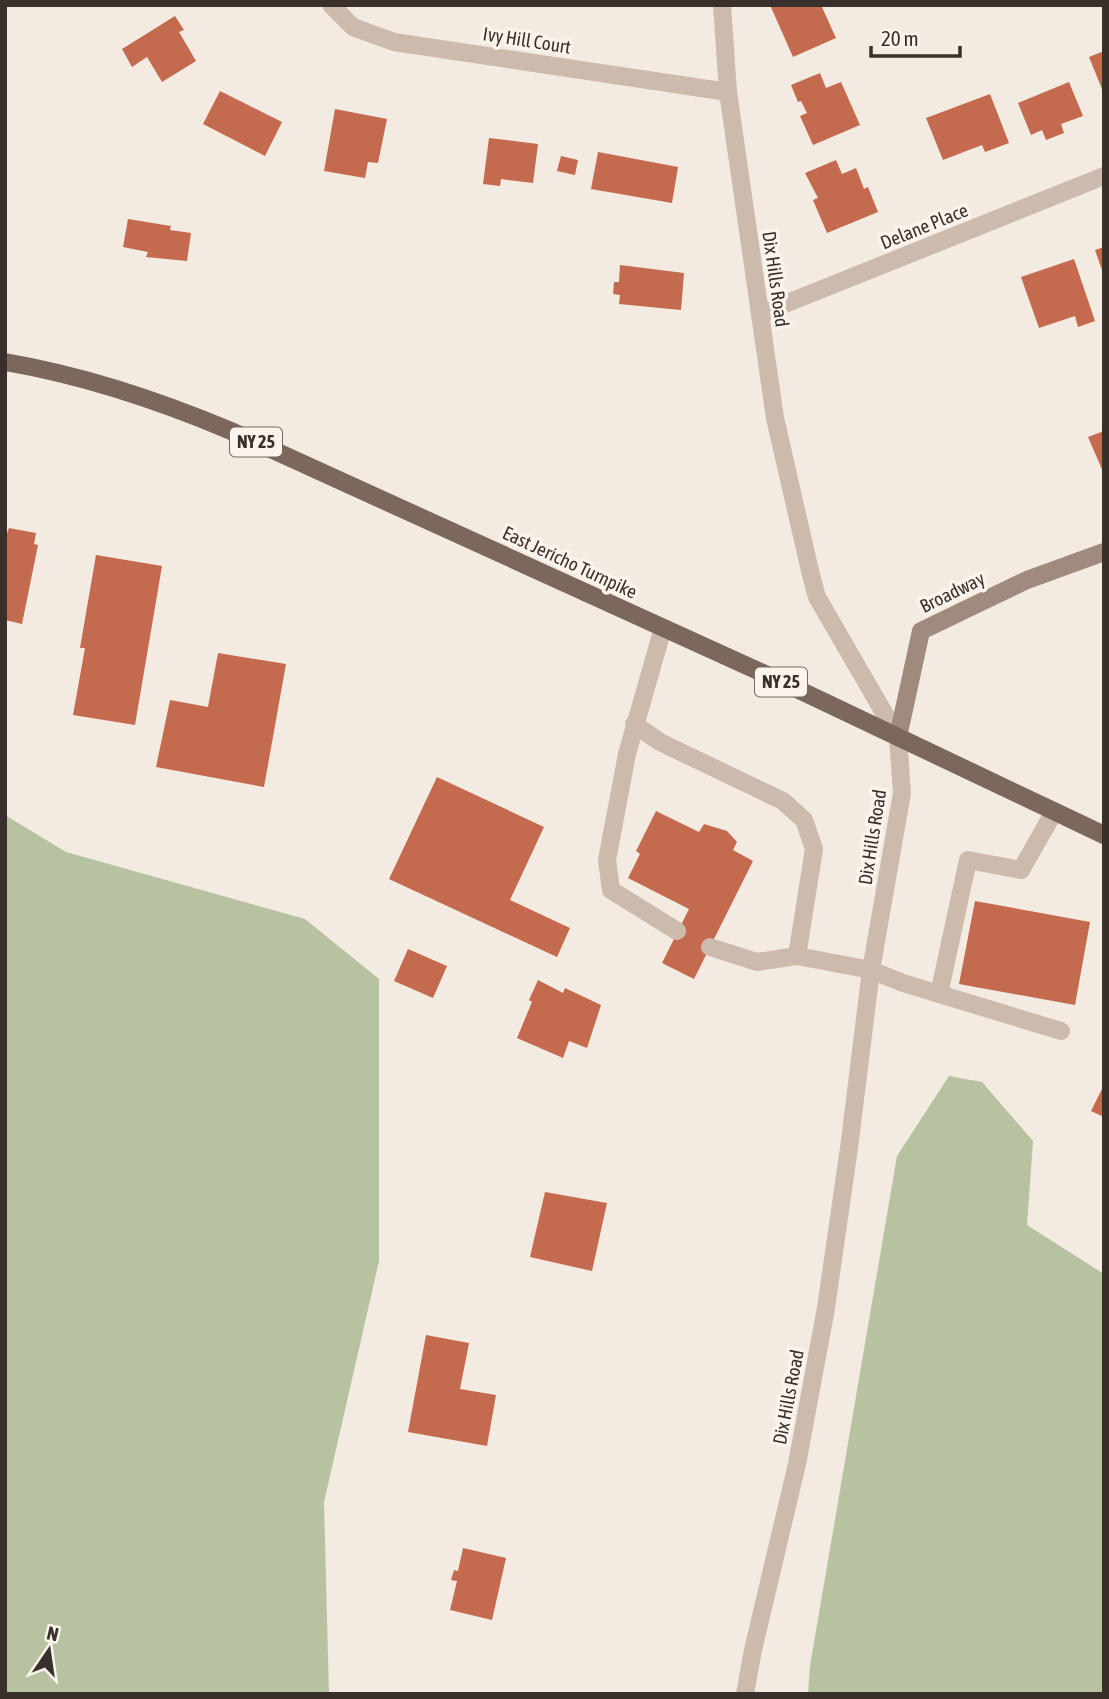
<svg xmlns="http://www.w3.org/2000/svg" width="1109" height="1699" viewBox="0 0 1109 1699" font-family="'Asap Condensed',sans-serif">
  <rect width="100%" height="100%" fill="#f3eae1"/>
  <g fill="#b7c2a0">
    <polygon points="5,815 66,852 305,919 379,979 379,1261 324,1502 329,1694 5,1694"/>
    <polygon points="949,1076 982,1082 1033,1141 1027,1225 1104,1274 1104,1694 808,1694 810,1666 897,1156"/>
  </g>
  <g fill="#c46a4e">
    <polygon points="770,5 821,5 836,38 793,57"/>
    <polygon points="175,16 184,30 179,32 196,61 162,82 147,57 132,67 122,49"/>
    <polygon points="1104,51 1104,94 1089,57"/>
    <polygon points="820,73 826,88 841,82 860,125 813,145 800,116 807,113 801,101 798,102 791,85"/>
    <polygon points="1069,82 1083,116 1061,124 1064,133 1046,140 1042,130 1031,135 1018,103"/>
    <polygon points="220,91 282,122 265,156 203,124"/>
    <polygon points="990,94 1009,143 985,152 982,145 943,160 926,118"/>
    <polygon points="335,109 387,119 378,163 368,162 365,178 324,171"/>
    <polygon points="489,138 538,144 533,183 501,179 500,186 483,184"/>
    <polygon points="598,152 678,167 672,203 591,189"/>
    <polygon points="561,156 578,160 575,175 557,171"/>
    <polygon points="836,160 842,174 856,168 864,189 868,187 878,212 827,233 813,200 818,198 805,173"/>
    <polygon points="128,219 171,226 170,230 191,233 187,261 146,257 148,252 123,247"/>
    <polygon points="1104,247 1104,273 1103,273 1095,250"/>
    <polygon points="1074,259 1095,321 1078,327 1075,316 1039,328 1021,277"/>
    <polygon points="620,265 684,273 681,310 619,304 620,295 613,294 614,282 619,282"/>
    <polygon points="1104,431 1104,474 1088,437"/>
    <polygon points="9,528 36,533 34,544 38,545 22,624 5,620 5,539"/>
    <polygon points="96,555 162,566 135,725 73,715 85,648 80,648"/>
    <polygon points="218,653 286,664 264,787 156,767 170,700 208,707"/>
    <polygon points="437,777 544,827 510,900 570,928 557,957 389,879"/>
    <polygon points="656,811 699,832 704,824 727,831 737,842 733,850 753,861 694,979 662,963 689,909 628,878 640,854 636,851"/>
    <polygon points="975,901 1090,922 1075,1005 959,984"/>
    <polygon points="408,949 447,966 433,998 394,981"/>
    <polygon points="538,980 563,993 565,988 601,1005 587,1048 569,1041 563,1058 517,1038 532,1002 529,1000"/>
    <polygon points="1104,1085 1104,1117 1091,1111"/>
    <polygon points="545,1192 607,1203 592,1271 530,1257"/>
    <polygon points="426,1335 469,1343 460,1389 496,1395 487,1446 408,1432"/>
    <polygon points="463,1548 506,1558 492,1620 450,1610 457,1581 451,1580 454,1570 458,1571"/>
  </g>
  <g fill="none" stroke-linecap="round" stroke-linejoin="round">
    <g stroke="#ccbaac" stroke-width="18">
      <polyline points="663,628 627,754 607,860 611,890 677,931"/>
      <polyline points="634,724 660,742 783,801 804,820 814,849 797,956 871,970 903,983 1061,1031"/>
      <polyline points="710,947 757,962 797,956"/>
      <polyline points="939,994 968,860 1021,870 1054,812"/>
    </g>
    <g stroke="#ccbaac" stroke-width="18">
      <polyline points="331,5 353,27 394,42 728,92"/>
      <polyline points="722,5 728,92 775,418 811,575 817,597 898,737"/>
      <polyline points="760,314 1104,176"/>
    </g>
    <polyline stroke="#ccbaac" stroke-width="18" points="745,1694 753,1650 797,1464 826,1308 849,1148 871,970 902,793 898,737"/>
    <polyline stroke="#9f8a7d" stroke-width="18" points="898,737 921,631 1027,580 1104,552"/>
    <path stroke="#7b675c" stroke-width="18" d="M 5,362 C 81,375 160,401 231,431 L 776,679 L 1104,835"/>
  </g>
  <g text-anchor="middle" stroke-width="7" stroke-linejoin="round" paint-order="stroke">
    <g fill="#faf4ed" stroke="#746b65" stroke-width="2">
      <rect x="230" y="427.5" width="52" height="29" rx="5"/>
      <rect x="755" y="667.5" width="52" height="29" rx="5"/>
    </g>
    <g font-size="18" font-weight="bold" fill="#3a302b">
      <text x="256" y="448">NY 25</text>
      <text x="781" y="688">NY 25</text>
    </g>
    <g font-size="19" fill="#3a302b" stroke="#faf4ed">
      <text transform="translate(527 40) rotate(9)" y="7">Ivy Hill Court</text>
      <text transform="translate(924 226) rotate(-22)" y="7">Delane Place</text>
      <text transform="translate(776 279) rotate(82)" y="7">Dix Hills Road</text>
      <text transform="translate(570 562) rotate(25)" y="7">East Jericho Turnpike</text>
      <text transform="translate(952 592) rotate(-26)" y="7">Broadway</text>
      <text transform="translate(872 837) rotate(-81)" y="7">Dix Hills Road</text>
      <text transform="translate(788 1397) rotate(-79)" y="7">Dix Hills Road</text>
    </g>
  </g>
  <rect width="1109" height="1699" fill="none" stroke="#3a302b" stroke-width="14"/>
  <g transform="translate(49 1650) rotate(13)" stroke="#faf4ed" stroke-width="5" paint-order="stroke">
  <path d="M0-5L12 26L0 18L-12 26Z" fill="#3a302b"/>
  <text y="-10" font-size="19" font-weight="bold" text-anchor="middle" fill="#3a302b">N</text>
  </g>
  <path d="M871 46v10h89v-10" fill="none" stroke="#3a302b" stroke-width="3.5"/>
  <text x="881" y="46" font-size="21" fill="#3a302b" stroke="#faf4ed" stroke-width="5" paint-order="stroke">20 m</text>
</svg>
